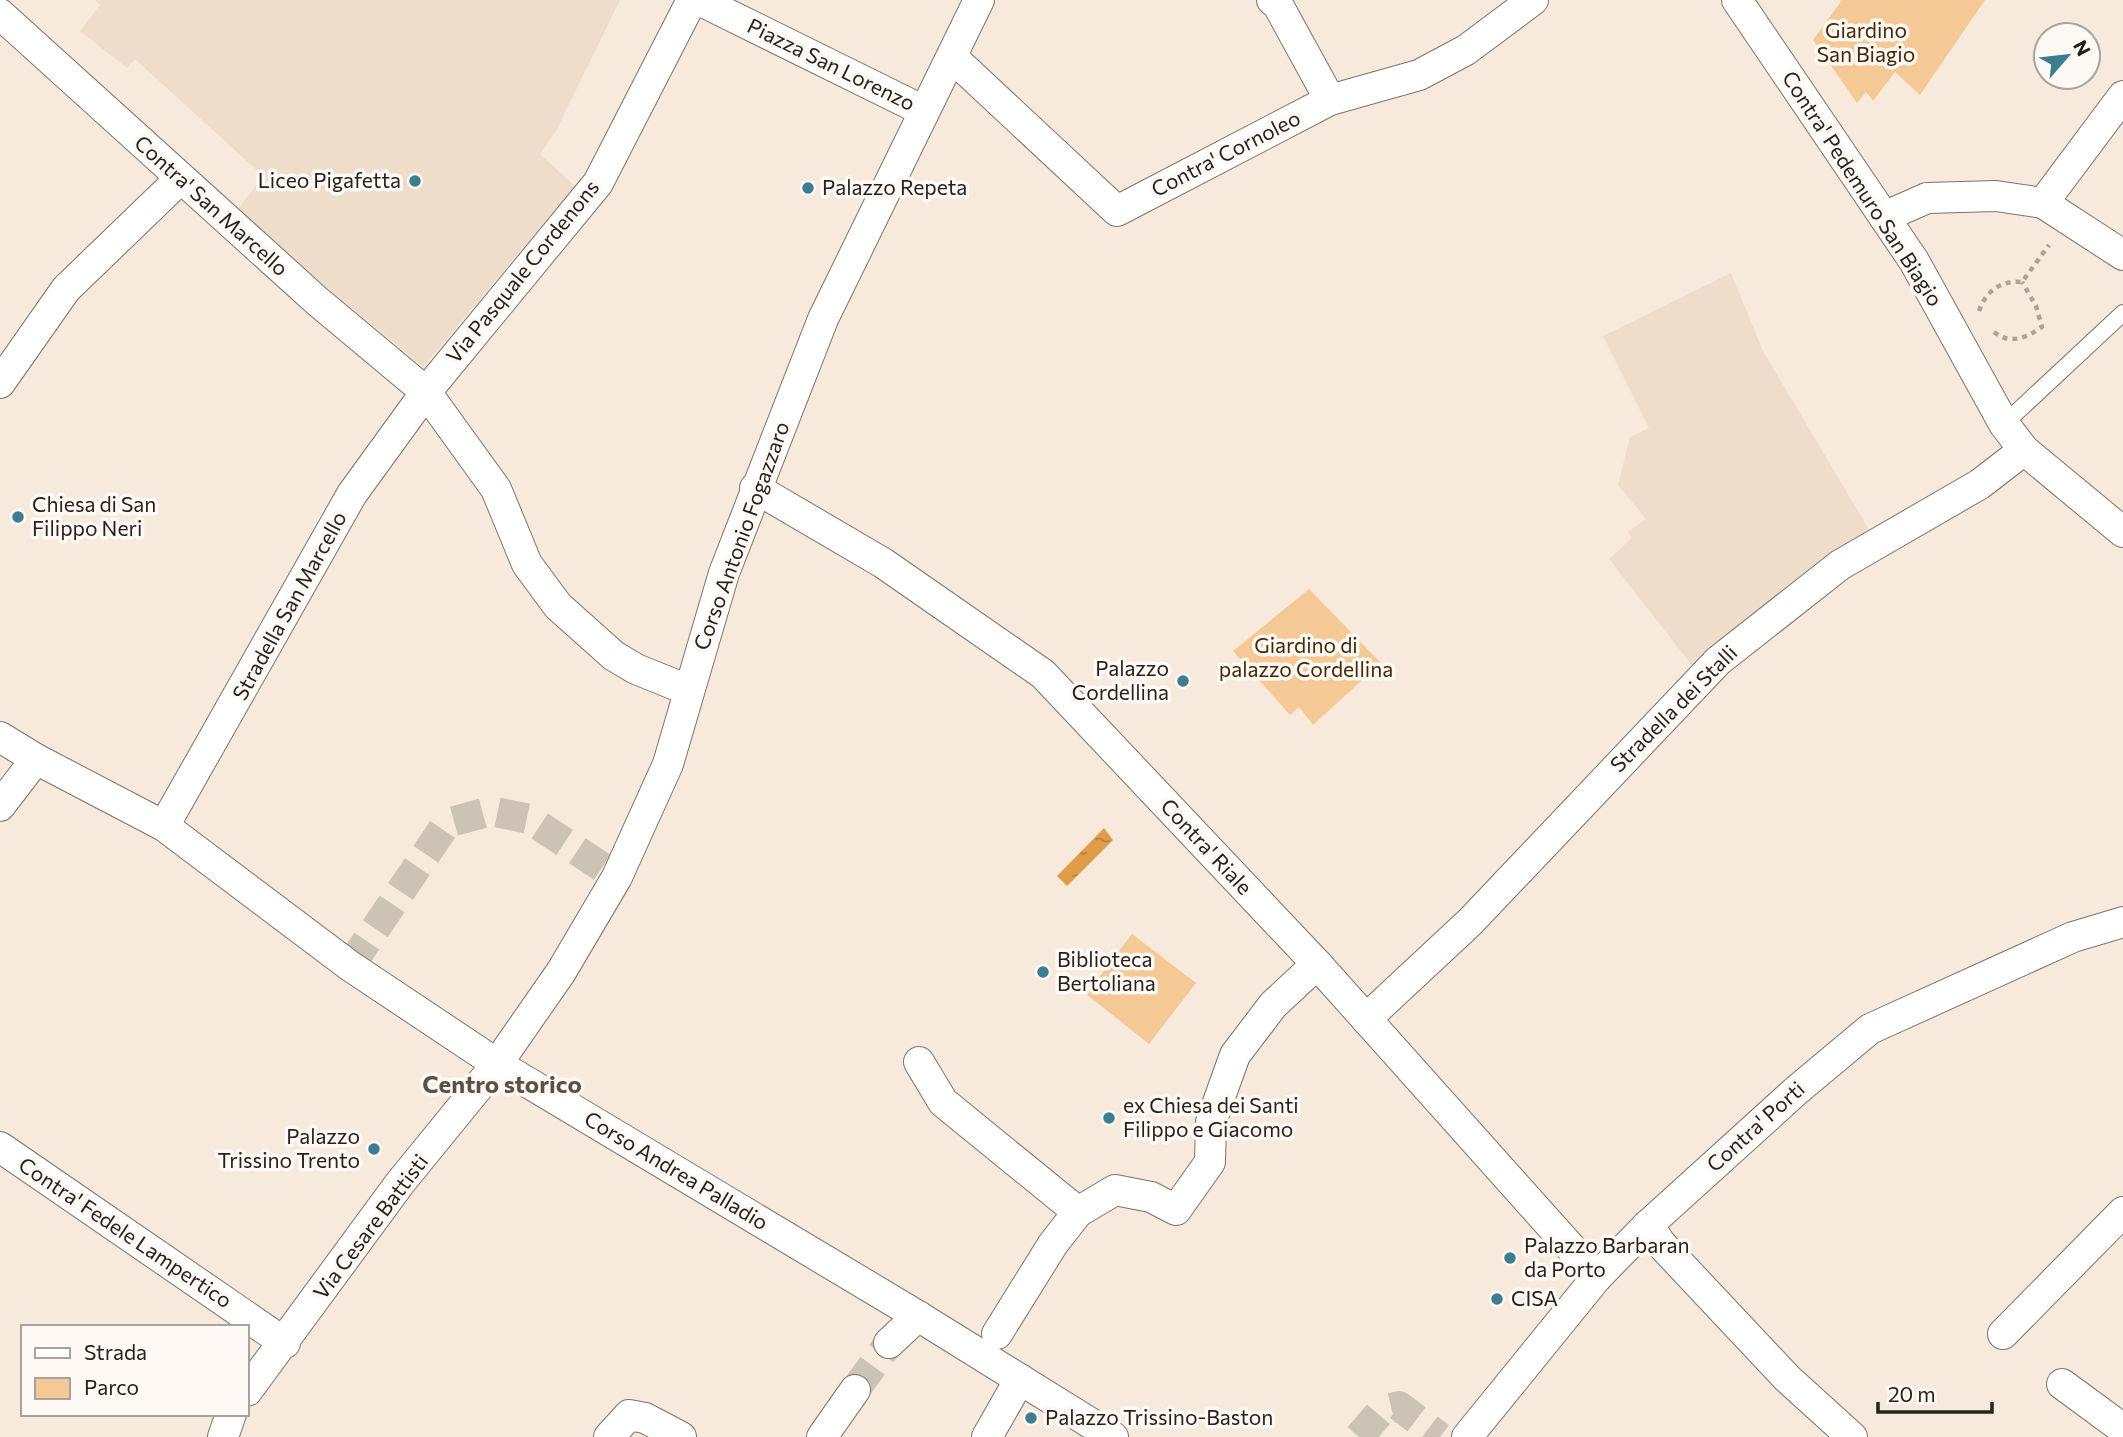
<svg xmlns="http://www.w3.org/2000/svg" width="2123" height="1437" viewBox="0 0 2123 1437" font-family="Commissioner,sans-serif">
  <defs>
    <pattern id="water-ripples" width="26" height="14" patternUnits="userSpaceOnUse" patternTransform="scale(1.75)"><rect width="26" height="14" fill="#df9d49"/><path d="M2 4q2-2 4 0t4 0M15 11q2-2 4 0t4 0" fill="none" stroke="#b5803c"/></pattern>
  </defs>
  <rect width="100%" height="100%" fill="#f7eadd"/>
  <g fill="#eeddca">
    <polygon points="95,0 620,0 556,131 540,154 575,186 423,367 236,212 263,176 135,59 127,68 80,31 100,5"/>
    <polygon points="1731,273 1763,351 1874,538 1697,672 1609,559 1632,538 1628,532 1646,519 1618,485 1630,437 1649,428 1603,336"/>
  </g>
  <g fill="#f5c995">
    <polygon points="1842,0 1985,0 1920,95 1895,72 1873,101 1866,92 1857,103 1813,40"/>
    <polygon points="1309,589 1381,663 1313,725 1299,707 1290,715 1233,651"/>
    <polygon points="1132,934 1196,983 1149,1044 1086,994"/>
  </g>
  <polygon fill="url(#water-ripples)" points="1104,828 1113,840 1067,886 1057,876"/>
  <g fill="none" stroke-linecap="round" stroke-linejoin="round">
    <g stroke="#cdc2b6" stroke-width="30" stroke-dasharray="30 15" stroke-linecap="butt">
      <polyline points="350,966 447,823 491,811 529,819 617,877"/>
      <polyline points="855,1390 889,1343"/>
      <polyline points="1359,1437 1382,1410 1399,1406 1440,1437"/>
    </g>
    <g stroke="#7d7367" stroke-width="18">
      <polyline id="lane" points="2004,424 2123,313"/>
    </g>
    <g stroke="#7d7367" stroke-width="32">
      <g id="street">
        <polyline points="699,0 924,111"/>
        <polyline points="1272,0 1278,5 1330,100"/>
        <polyline points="1737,0 1914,261 2004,424 2024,450 2123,532"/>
        <polyline points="0,14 316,300 426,392 496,489 527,564 558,606 614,656 636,669 688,690"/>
        <polyline points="953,58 1117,211 1330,100 1419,75 1466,50 1533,0"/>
        <polyline points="2043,203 2123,96"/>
        <polyline points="1884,217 1927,198 1996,196 2043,203 2123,255"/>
        <polyline points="0,383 66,289 180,179"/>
        <polyline points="755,488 883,563 1043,674 1317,964 1597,1277"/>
        <polyline points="0,737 36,759 164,826 350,966 497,1064 918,1316 1113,1437"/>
        <polyline points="0,806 36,759"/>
        <polyline points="164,826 352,494 426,392 598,183 692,0"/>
        <polyline points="1366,1019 1470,922 1718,661 1840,565 1980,484 2024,450"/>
        <polyline points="919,1062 943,1102 1078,1212"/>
        <polyline points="0,1147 285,1343"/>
        <polyline points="1648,1225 1661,1244 1787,1378 1852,1437"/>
        <polyline points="997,1334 1053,1244 1078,1212 1115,1190 1151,1197 1176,1210 1210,1162 1211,1122 1235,1055 1273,1005 1317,964"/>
        <polyline points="2003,1334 2123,1212"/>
        <polyline points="889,1343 918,1316"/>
        <polyline points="2062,1384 2123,1429"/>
        <polyline points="247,1391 400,1183 497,1064 561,972 617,877 668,764 724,573 823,319 979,0"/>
        <polyline points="223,1437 231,1414"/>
        <polyline points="609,1437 629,1415 645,1418 681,1437"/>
        <polyline points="822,1437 855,1390"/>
        <polyline points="987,1437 1020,1379"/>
        <polyline points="1467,1437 1597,1277 1648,1225 1797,1090 1870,1029 2073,937 2123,922"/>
      </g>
    </g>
    <g stroke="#ada399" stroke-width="4.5" stroke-dasharray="5 5" stroke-linecap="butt">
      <path d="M 1979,311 C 1986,291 2001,280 2022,282 L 2049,245"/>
      <path d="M 1994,332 C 2010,345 2026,338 2042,327 L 2036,306 L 2022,282"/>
    </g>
    <use href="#lane" stroke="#fff" stroke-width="16"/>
    <use href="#street" stroke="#fff" stroke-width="30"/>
  </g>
  <g fill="#3d7d90" stroke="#fef9f4" stroke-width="2.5">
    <circle cx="415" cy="181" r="7"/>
    <circle cx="808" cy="188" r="7"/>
    <circle cx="18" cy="517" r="7"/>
    <circle cx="1183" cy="681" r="7"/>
    <circle cx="1043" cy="972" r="7"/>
    <circle cx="1109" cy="1118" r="7"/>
    <circle cx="374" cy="1149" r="7"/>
    <circle cx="1510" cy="1258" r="7"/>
    <circle cx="1497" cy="1299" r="7"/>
    <circle cx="1031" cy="1418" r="7"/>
  </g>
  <g text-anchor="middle" stroke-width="7" stroke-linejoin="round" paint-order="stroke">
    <g font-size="21" fill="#422803" stroke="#fef9f4">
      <text x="1866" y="38">Giardino<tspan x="1866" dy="24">San Biagio</tspan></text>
      <text x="1306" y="653">Giardino di<tspan x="1306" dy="24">palazzo Cordellina</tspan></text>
    </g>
    <g font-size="21" fill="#25211c" stroke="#fef9f4">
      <text transform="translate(831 65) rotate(26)" y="7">Piazza San Lorenzo</text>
      <text transform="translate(1226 154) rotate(-27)" y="7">Contra' Cornoleo</text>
      <text transform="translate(1862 189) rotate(57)" y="7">Contra' Pedemuro San Biagio</text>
      <text transform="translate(211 206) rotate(42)" y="7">Contra' San Marcello</text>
      <text transform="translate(523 272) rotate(-51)" y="7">Via Pasquale Cordenons</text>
      <text transform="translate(742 536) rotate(-70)" y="7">Corso Antonio Fogazzaro</text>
      <text transform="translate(290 606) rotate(-61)" y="7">Stradella San Marcello</text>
      <text transform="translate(1674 709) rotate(-45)" y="7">Stradella dei Stalli</text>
      <text transform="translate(1206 847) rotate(47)" y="7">Contra' Riale</text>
      <text transform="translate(1756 1127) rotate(-42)" y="7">Contra' Porti</text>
      <text transform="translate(676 1171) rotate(31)" y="7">Corso Andrea Palladio</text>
      <text transform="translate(371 1227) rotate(-53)" y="7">Via Cesare Battisti</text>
      <text transform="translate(125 1233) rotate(34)" y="7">Contra' Fedele Lampertico</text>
    </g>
    <g font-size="21" fill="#25211c" stroke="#fef9f4" text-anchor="start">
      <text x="401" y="188" text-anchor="end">Liceo Pigafetta</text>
      <text x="822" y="195">Palazzo Repeta</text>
      <text x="32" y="512">Chiesa di San<tspan x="32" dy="24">Filippo Neri</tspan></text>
      <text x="1169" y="676" text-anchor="end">Palazzo<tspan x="1169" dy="24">Cordellina</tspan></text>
      <text x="1057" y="967">Biblioteca<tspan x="1057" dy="24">Bertoliana</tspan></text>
      <text x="1123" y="1113">ex Chiesa dei Santi<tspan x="1123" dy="24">Filippo e Giacomo</tspan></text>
      <text x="360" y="1144" text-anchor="end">Palazzo<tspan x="360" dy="24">Trissino Trento</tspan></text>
      <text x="1524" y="1253">Palazzo Barbaran<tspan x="1524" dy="24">da Porto</tspan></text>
      <text x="1511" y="1306">CISA</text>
      <text x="1045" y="1425">Palazzo Trissino-Baston</text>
    </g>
    <g font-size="24" font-weight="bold" fill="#5a5045" stroke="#fef9f4">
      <text x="502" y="1093">Centro storico</text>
    </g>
  </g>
  <rect x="21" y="1325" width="228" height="91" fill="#fef9f4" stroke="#a7a39e" stroke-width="2"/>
  <rect x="35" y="1348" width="35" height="10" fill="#ffffff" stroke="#a7a39e" stroke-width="2"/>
  <text x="84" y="1360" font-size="21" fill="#25211c">Strada</text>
  <rect x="35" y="1378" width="35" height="21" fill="#f5c995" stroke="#a7a39e" stroke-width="2"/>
  <text x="84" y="1395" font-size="21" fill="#25211c">Parco</text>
  <g transform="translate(2067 56) rotate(62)"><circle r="33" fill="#fef9f4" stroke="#a7a39e" stroke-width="2"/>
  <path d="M0-5L12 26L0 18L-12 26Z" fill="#3d7d90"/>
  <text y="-10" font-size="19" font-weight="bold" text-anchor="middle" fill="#25211c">N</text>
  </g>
  <path d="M1878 1402v10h114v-10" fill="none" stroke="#25211c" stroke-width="3.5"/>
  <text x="1888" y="1402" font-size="21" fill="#25211c" stroke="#fef9f4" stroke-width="5" paint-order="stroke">20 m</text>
</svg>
